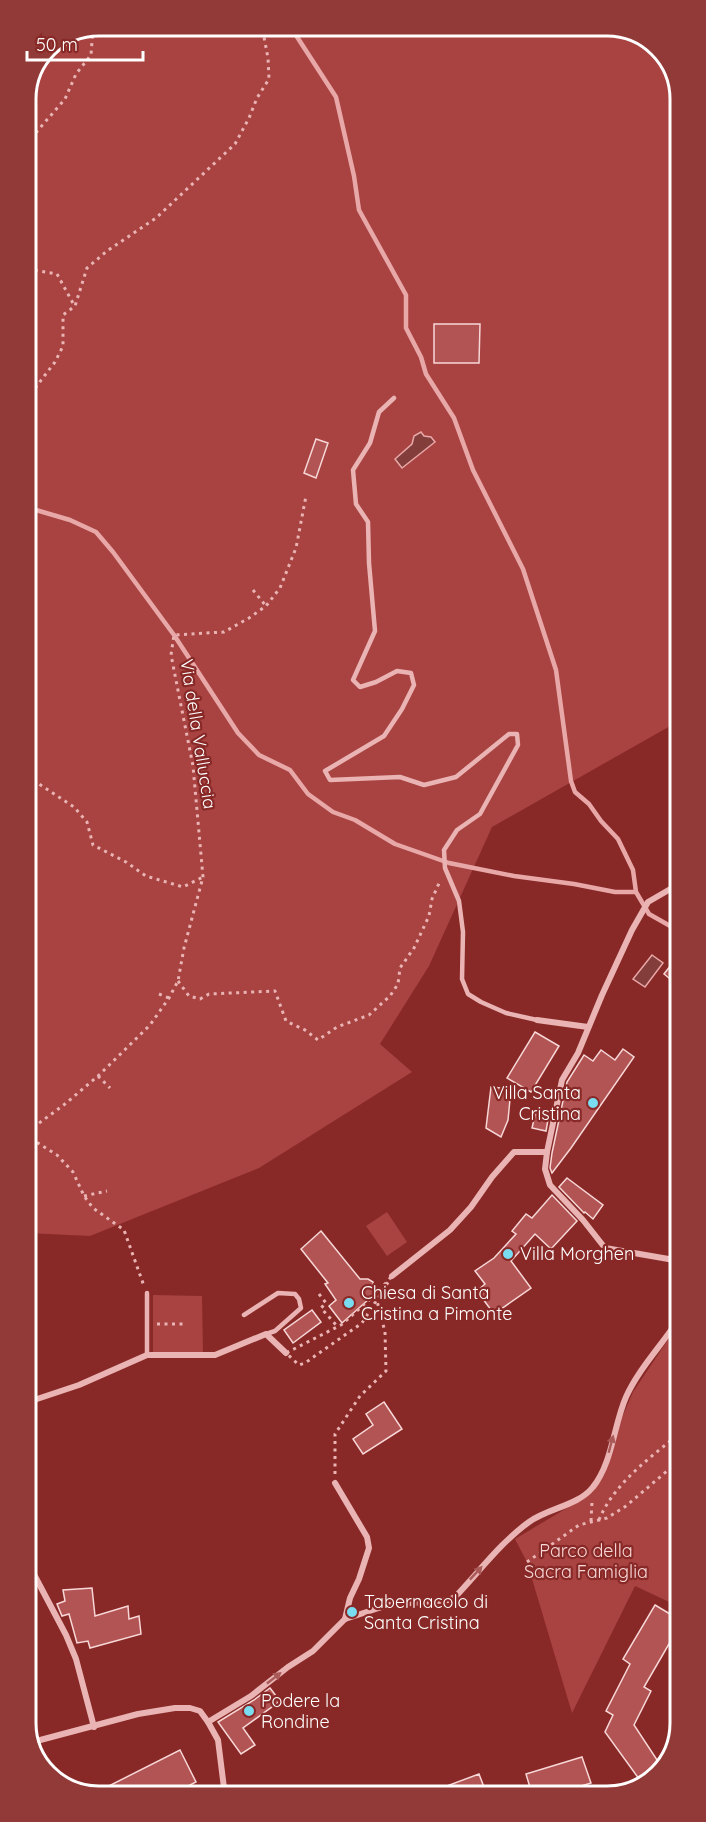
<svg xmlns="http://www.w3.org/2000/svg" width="706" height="1822" viewBox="0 0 706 1822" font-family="Quicksand,sans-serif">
  <rect width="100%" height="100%" fill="#882927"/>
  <g fill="#a84342">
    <polygon points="99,26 612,26 652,41 678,80 679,721 492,827 429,966 380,1044 412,1072 259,1168 90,1236 27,1233 26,95 47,47"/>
    <polygon points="387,1212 407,1242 387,1256 366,1226"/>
    <polygon points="153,1295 202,1296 203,1353 153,1352"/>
    <polygon points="680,1322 680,1607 635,1586 572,1713 527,1562 515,1539 592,1493 604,1476 621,1420 633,1392"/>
  </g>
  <g fill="#833e3c" stroke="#e9a8a8" stroke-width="1.5">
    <polygon points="421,432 424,436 431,437 435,442 402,468 395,459 412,444 414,436"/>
    <polygon points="652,955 663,963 645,987 633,979"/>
  </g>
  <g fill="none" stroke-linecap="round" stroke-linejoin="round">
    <g stroke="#e9a8a8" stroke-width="4.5">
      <polyline points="290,26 336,97 354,176 359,210 406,295 406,328 421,357 426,374 454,418 473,470 523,569 556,670 571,781 575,792 589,804 601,821 618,839 633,870 636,892 649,914 679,931"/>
      <polyline points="26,507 70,520 96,532 113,552 174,635 238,733 259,755 290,770 308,794 333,812 355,820 395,844 449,863 514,876 574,884 615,892 636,892"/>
    </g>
  </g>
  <g fill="#b15453" stroke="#f7d7d7" stroke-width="1.5">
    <polygon points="434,324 480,324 479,363 434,363"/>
    <polygon points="316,439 328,443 316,478 304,473"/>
    <polygon points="679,955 679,986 664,974"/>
    <polygon points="535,1032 559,1046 531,1092 507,1078"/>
    <polygon points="623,1049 634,1057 571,1148 552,1173 550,1168 552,1153 567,1082 584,1055 593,1061 601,1050 615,1060"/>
    <polygon points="491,1087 511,1089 508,1120 501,1137 486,1128"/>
    <polygon points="536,1111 549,1114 546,1131 532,1128"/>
    <polygon points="567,1178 603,1205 593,1219 585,1212 584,1213 559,1187"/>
    <polygon points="552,1195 577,1221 551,1249 535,1234 511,1261 531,1288 494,1314 477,1291 485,1284 475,1271 494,1258 516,1234 512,1231 526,1214 532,1218"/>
    <polygon points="321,1231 360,1279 368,1279 373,1282 373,1287 377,1292 342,1323 329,1306 336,1300 325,1284 328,1283 301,1249"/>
    <polygon points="312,1310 321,1322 293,1343 284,1330"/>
    <polygon points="384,1402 402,1429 363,1454 353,1439 373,1425 366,1414"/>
    <polygon points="92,1588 95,1616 128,1606 129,1619 139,1616 141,1634 90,1648 88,1641 77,1643 69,1614 62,1616 57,1604 65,1601 63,1590"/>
    <polygon points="655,1605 680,1620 680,1625 644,1687 651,1691 634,1725 663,1769 642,1783 605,1732 613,1715 606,1711 630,1664 623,1659"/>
    <polygon points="270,1688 280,1701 243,1728 255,1745 241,1754 218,1722 254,1700"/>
    <polygon points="180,1750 196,1782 169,1796 91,1795"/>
    <polygon points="582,1757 591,1783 555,1794 532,1794 526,1774"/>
    <polygon points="479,1774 487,1795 428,1795 428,1793"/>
  </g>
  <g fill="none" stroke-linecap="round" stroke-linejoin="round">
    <g stroke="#e9b4b3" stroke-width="3" stroke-dasharray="3 4.5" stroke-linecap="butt">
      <polyline points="26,144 65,99 76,74 91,55 93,28"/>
      <polyline points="26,207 26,214"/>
      <polyline points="26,262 27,269 57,274 74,305"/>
      <polyline points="26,400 55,362 63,346 63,315 75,306 87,268 107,251 156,218 235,144 249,118 257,98 269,79 268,58 264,37 267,26"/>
      <polyline points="253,590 266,606"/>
      <polyline points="27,776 74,807 87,822 93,845 126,862 146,876 183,887 203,877"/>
      <polyline points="178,981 189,996 200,999 209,994 275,991 286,1021 305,1030 318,1040 337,1027 369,1015 390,996 398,984 400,968 414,948 429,916 432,899 440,881"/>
      <polyline points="159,994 169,998"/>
      <polyline points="98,1076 110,1088"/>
      <polyline points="27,1124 29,1125 33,1140 57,1155 73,1172 84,1196 93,1208 124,1230 144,1286"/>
      <polyline points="27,1132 65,1104 98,1076 150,1025 169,998 178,981 184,948 203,877 193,766 171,655 174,635 224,632 249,618 266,606 280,588 296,548 306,496"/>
      <polyline points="84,1196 107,1191"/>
      <polygon points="392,1276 362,1323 305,1363 299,1365 286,1353 341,1325 377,1293"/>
      <polyline points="319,1294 326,1303 321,1308 337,1326"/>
      <polyline points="157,1324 185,1324"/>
      <polyline points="335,1474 335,1434 360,1396 386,1371 385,1332 377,1301"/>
      <path d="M 599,1520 C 614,1483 650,1458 680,1433"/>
      <polyline points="591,1521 592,1502"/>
      <polyline points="527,1562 579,1525 607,1518 626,1506 680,1460"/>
    </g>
    <g stroke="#e9b4b3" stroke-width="4.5">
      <polyline points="394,398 379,412 370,443 353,470 356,504 368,522 369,563 375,631 353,680 360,687 376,682 397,671 411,673 414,685 402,709 384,736 325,771 330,780 400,777 424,785 456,777 509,734 517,734 518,745 480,814 457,830 444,850 445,868 459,901 463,932 462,979 468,994 481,1002 506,1013 537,1020"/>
      <polyline points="147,1293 147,1355"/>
      <polyline points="244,1315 278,1293 295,1294 299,1299 301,1308 275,1331 266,1334"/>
    </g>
    <g stroke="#e9b4b3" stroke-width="6">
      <polyline points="679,884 648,902 632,930 602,995 578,1053 562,1080 547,1152 545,1169 550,1185 583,1220 605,1248 680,1261"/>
      <polyline points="537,1020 588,1027"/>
      <polyline points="392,1276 450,1230 471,1207 492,1177 514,1152 547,1152"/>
      <polyline points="28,1402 79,1385 147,1355 215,1355 266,1334 286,1353"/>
      <polyline points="335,1483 367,1537 369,1548 359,1579 350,1598 345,1619"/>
      <polyline points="28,1563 66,1635 76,1659 94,1727"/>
      <path d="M 208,1722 L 251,1696 L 288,1667 L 313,1651 L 345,1619 L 388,1605 L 449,1600 L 455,1597 C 479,1572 501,1542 529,1522 C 548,1508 578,1506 593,1487 C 612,1464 614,1424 626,1397 C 639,1368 663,1344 680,1317"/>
      <polyline points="29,1743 138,1714 175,1708 190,1708 200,1711 208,1722 218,1740 225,1796"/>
    </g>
  </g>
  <defs><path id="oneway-solid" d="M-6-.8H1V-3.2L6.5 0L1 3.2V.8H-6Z" transform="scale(1.5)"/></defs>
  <g fill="#aa5a58">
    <use href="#oneway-solid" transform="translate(611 1444) rotate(-75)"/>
    <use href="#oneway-solid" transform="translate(476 1573) rotate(-47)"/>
    <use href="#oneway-solid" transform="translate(274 1678) rotate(-38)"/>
  </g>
  <g fill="#79dcf1" stroke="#882927" stroke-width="2">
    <circle cx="593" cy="1103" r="6"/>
    <circle cx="508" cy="1254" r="6"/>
    <circle cx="349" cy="1303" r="6"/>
    <circle cx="352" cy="1612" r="6"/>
    <circle cx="249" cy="1711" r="6"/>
  </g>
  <g text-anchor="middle" stroke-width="4.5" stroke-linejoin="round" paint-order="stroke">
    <g font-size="18" fill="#fff" stroke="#882927">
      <text transform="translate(198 734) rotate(81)" y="6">Via della Valluccia</text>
    </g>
    <g font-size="18" fill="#fff" stroke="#882927" text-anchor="start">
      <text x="581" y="1099" text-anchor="end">Villa Santa<tspan x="581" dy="21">Cristina</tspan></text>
      <text x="520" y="1260">Villa Morghen</text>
      <text x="361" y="1299">Chiesa di Santa<tspan x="361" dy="21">Cristina a Pimonte</tspan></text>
      <text x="364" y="1608">Tabernacolo di<tspan x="364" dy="21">Santa Cristina</tspan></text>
      <text x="261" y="1707">Podere la<tspan x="261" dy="21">Rondine</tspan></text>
    </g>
    <g font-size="18" fill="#f7d7d7" stroke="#882927">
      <text x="586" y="1557">Parco della<tspan x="586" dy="21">Sacra Famiglia</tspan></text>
    </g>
  </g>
  <path d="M0 0H706V1822H0ZM99 36H607A63 63 0 0 1 670 99V1723A63 63 0 0 1 607 1786H99A63 63 0 0 1 36 1723V99A63 63 0 0 1 99 36Z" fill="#923a38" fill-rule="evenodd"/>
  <path fill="none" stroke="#fff" stroke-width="3" d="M99 36H607A63 63 0 0 1 670 99V1723A63 63 0 0 1 607 1786H99A63 63 0 0 1 36 1723V99A63 63 0 0 1 99 36Z"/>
  <path d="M27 51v9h116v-9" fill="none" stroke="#ffffff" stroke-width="3"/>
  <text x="36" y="51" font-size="18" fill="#ffffff" stroke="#882927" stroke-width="4.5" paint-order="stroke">50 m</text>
</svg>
